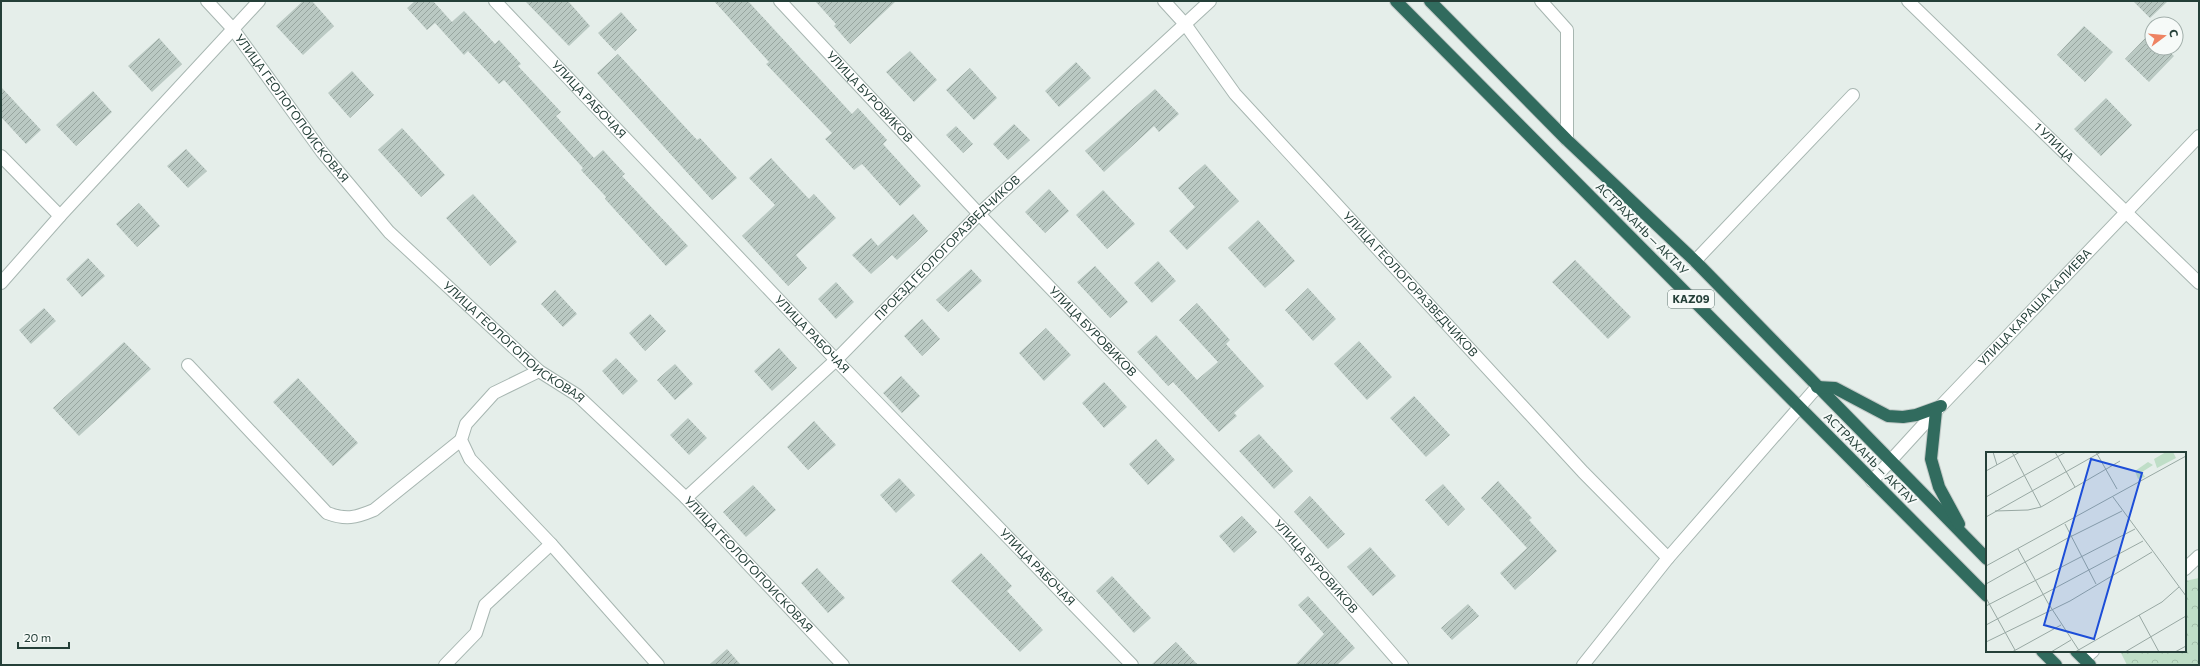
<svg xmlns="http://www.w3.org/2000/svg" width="2200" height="666" viewBox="0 0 2200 666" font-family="Commissioner,sans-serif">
  <defs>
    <pattern id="forest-crowns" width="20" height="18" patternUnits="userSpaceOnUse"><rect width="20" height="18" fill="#bfdec7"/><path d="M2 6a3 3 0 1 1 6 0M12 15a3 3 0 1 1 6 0" fill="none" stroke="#a4c0ac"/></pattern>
    <pattern id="building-hatch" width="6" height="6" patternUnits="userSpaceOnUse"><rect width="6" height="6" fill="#bac9c3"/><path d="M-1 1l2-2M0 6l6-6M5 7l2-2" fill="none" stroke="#97a59f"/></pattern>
  </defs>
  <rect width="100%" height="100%" fill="#e5eeea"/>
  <polygon fill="url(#forest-crowns)" points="2199,578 2199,665 2127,665 2120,651 2185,651 2185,581"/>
  <g fill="url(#building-hatch)">
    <polygon points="303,1 312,1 334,26 303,55 276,26"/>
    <polygon points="415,1 433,1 452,22 464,11 495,44 499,40 521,64 518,66 561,112 556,116 594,158 603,150 625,174 622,176 688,246 666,266 605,199 606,197 581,170 583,168 557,139 504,80 499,84 468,51 464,55 435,23 427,30 407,8"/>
    <polygon points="525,1 568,1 590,26 569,46"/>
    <polygon points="714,1 748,1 852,114 858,108 887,140 883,144 921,186 900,206 862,164 854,170 825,139 832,133 766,64 769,62"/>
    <polygon points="815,1 896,1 850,44 834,26 836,24"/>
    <polygon points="2133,1 2168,1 2150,18"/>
    <polygon points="621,12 637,30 615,51 598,33"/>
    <polygon points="2084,26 2113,52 2085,82 2057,55"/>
    <polygon points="2152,31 2152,48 2165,48 2174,56 2149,82 2125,59"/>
    <polygon points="159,38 182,64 152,92 128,66"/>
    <polygon points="910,51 937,80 914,102 886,72"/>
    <polygon points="618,54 697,140 700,138 737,178 712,200 597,73"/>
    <polygon points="1076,62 1091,78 1059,107 1045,91"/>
    <polygon points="970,68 997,98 974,120 946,90"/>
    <polygon points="352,71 374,95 350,118 328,93"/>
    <polygon points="1,87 41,130 26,144 1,117"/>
    <polygon points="1155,89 1179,114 1159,132 1154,126 1104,172 1085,151"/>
    <polygon points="93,91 112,112 76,146 56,125"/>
    <polygon points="2106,98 2132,125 2101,156 2074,129"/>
    <polygon points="1014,124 1030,140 1008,160 993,144"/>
    <polygon points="956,126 973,144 963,153 946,135"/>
    <polygon points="402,128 445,175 421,197 378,150"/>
    <polygon points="186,149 207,171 188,188 167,166"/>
    <polygon points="771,158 809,199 814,194 836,218 796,255 807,268 788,286 742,236 775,205 749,178"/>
    <polygon points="1205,164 1239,201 1187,250 1169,231 1195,207 1178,188"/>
    <polygon points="1049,189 1069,211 1045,233 1025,212"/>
    <polygon points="1103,190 1135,224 1107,249 1076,215"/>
    <polygon points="473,194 517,242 490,266 446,218"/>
    <polygon points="139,203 160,226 137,247 116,224"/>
    <polygon points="913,214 928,231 897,260 892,255 871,274 852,255 871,238 878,246"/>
    <polygon points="1258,220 1295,261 1265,288 1228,248"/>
    <polygon points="88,258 105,276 82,297 66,279"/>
    <polygon points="1575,260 1631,317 1608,339 1552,282"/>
    <polygon points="1158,261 1176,281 1152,303 1134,283"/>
    <polygon points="1095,266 1128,302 1110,318 1077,282"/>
    <polygon points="971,269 982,281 948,312 936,300"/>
    <polygon points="836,282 854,302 836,319 818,299"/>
    <polygon points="1308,288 1336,319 1313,341 1285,310"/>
    <polygon points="555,290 577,314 563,327 541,304"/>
    <polygon points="1197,303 1230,340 1226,344 1264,386 1234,413 1237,416 1219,432 1173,382 1168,386 1137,352 1156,335 1197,380 1218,362 1179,320"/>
    <polygon points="44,308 56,321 31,344 19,330"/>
    <polygon points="650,314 666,331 645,351 629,333"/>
    <polygon points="922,319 940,339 922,356 904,336"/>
    <polygon points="1046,328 1071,355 1044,381 1019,353"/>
    <polygon points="1359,341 1392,377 1367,400 1334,364"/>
    <polygon points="124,342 151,369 79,436 53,408"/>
    <polygon points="779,348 797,368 772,391 754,371"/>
    <polygon points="616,358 638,381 623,395 602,371"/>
    <polygon points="675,364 693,384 675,400 657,380"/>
    <polygon points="901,376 920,396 902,413 883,393"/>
    <polygon points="298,378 358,443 333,466 273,402"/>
    <polygon points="1104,382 1127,407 1104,428 1082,403"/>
    <polygon points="1414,396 1450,435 1426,457 1390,418"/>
    <polygon points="688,418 707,438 689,455 670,435"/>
    <polygon points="814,421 836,445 808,470 787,447"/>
    <polygon points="1259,434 1293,471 1274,489 1239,451"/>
    <polygon points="1156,439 1175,460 1148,485 1129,464"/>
    <polygon points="899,478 915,495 896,513 880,495"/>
    <polygon points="1498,481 1532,518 1529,520 1557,551 1515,590 1500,573 1527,548 1481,498"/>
    <polygon points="1443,484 1465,509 1448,526 1425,500"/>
    <polygon points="753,485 776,510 746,537 723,512"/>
    <polygon points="1310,496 1345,534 1328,549 1294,512"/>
    <polygon points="1242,516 1257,532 1234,553 1219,536"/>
    <polygon points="1370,547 1396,576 1373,596 1347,567"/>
    <polygon points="981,553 1012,586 1007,591 1043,630 1020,652 951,581"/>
    <polygon points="817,568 845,598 828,613 801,583"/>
    <polygon points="1112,576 1151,618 1134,633 1096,591"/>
    <polygon points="1308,596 1355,648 1337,665 1295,665 1324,634 1298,605"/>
    <polygon points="1468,604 1479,616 1452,640 1441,628"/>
    <polygon points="1176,642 1198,665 1151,665"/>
    <polygon points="727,649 741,665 709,665"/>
  </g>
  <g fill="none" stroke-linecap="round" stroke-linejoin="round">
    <g stroke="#a7b6b1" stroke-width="14">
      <g id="minor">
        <path id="s1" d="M 207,1 L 233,29 L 322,152 L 389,232 L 539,371 L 577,395 L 686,498 L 843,665"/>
        <path id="s2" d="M 495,1 L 836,360 L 1132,665"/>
        <path id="s3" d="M 780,1 L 979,214 L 1286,532 L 1402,665"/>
        <path id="s4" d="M 1164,1 L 1185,24 L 1235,94 L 1583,472 L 1668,558"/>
        <polyline points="1541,1 1567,30 1567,140"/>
        <path id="s5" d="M 1908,1 L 2199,283"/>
        <polyline points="1,156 60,216"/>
        <polyline points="1695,261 1853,95"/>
        <polyline points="1,283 60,216 259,1"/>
        <path d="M 188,365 L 327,513 C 346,520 355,518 374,510 L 461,440"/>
        <polyline points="539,371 494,393 466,424 461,440 470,459 551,544 658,665"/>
        <path id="s6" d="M 1872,481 L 1936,411 L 2199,136"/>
        <path id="s7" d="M 686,498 L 836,360 L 979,214 L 1210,1"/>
        <polyline points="2185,569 2199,556"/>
        <polyline points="2084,659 2093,651"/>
        <polyline points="445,665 476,633 485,605 551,544"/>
        <polyline points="1583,665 1668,558 1817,387"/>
      </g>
    </g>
    <g stroke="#c2c9c7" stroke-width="14">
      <g id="highway">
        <polyline points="1396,1 1987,596"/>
        <polyline points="1430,1 1567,140 1695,261 1987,559"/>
        <polyline points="1817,387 1835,388 1888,416 1903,417 1916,415 1941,406"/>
        <polyline points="1936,411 1931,459 1939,487 1959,524"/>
        <polyline points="2042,651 2056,665"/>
        <polyline points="2076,651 2090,665"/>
      </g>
    </g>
    <use href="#minor" stroke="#fff" stroke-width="12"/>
    <use href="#highway" stroke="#316b5e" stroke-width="12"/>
  </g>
  <g text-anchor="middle" stroke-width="4" stroke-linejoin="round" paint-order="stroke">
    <rect fill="#f6faf8" stroke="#637772" stroke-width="1" x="1668" y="290" width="46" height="18" rx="3"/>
    <g font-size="11" font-weight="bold" fill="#243f38">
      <text x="1691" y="303">KAZ09</text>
    </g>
    <g font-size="12" fill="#243f38" stroke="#f6faf8">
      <text dy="4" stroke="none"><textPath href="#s3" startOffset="131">УЛИЦА БУРОВИКОВ</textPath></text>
      <text dy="4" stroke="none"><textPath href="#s2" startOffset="136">УЛИЦА РАБОЧАЯ</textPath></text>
      <text dy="4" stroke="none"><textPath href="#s1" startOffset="137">УЛИЦА ГЕОЛОГОПОИСКОВАЯ</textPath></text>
      <text dy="4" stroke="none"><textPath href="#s5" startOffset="203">1 УЛИЦА</textPath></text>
      <text transform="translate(1642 229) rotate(45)" y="4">АСТРАХАНЬ — АКТАУ</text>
      <text dy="4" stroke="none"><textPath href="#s7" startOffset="362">ПРОЕЗД ГЕОЛОГОРАЗВЕДЧИКОВ</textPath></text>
      <text dy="4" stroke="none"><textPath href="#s4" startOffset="376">УЛИЦА ГЕОЛОГОРАЗВЕДЧИКОВ</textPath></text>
      <text dy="4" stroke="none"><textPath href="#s6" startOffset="238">УЛИЦА КАРАША КАЛИЕВА</textPath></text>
      <text dy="4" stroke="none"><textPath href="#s3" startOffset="455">УЛИЦА БУРОВИКОВ</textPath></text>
      <text dy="4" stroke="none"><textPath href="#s2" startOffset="460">УЛИЦА РАБОЧАЯ</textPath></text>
      <text dy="4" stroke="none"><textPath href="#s1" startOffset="461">УЛИЦА ГЕОЛОГОПОИСКОВАЯ</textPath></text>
      <text transform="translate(1870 459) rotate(45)" y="4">АСТРАХАНЬ — АКТАУ</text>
      <text dy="4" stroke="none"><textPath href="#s1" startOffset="785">УЛИЦА ГЕОЛОГОПОИСКОВАЯ</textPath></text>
      <text dy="4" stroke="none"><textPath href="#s3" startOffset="779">УЛИЦА БУРОВИКОВ</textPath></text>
      <text dy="4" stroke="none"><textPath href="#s2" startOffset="784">УЛИЦА РАБОЧАЯ</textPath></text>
    </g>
  </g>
  <g transform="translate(1986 452)">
    <rect width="200" height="200" fill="#e5eeea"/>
    <path d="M 180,0 L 187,0 L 190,6 L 171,16 L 168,7 ZM 162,10 L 167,13 L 156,20 L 159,25 L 152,27 L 149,19 Z" fill="#bfdec7"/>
    <path fill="none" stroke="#98a8a3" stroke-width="1" d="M 7,0 L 11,13M 26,0 L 55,55M 69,0 L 89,35M 110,0 L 131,37M 0,19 L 34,0M 0,45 L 80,0M 127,45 L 200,144M 9,59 L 42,58 L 55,55 L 134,9M 0,65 L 115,0M 79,72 L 110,132M 32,97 L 62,151 L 94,200M 0,114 L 200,4M 0,132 L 80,87 L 136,59M 0,146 L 29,198M 0,154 L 149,77M 153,163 L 173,200M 0,173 L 157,89M 0,190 L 84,149 L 166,100M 26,200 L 75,173M 65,200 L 85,188M 89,200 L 176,150 L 193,135M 139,200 L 200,164M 189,200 L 200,194"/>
    <path fill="#1d4ed8" fill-opacity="0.15" stroke="#1d4ed8" stroke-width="2" d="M 105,7 L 156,21 L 108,187 L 58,173 Z"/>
    <rect width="200" height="200" fill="none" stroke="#243f38" stroke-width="2"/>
  </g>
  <rect width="2200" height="666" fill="none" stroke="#243f38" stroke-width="4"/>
  <g transform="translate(2164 36) rotate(74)"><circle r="19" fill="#f6faf8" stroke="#a2afab"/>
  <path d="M0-3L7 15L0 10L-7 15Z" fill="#ee8362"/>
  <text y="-6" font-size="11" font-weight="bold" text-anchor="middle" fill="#243f38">С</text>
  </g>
  <path d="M18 642v6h51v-6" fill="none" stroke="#243f38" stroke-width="2"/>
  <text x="24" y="642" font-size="12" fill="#243f38" stroke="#f6faf8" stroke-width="3" paint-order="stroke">20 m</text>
</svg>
